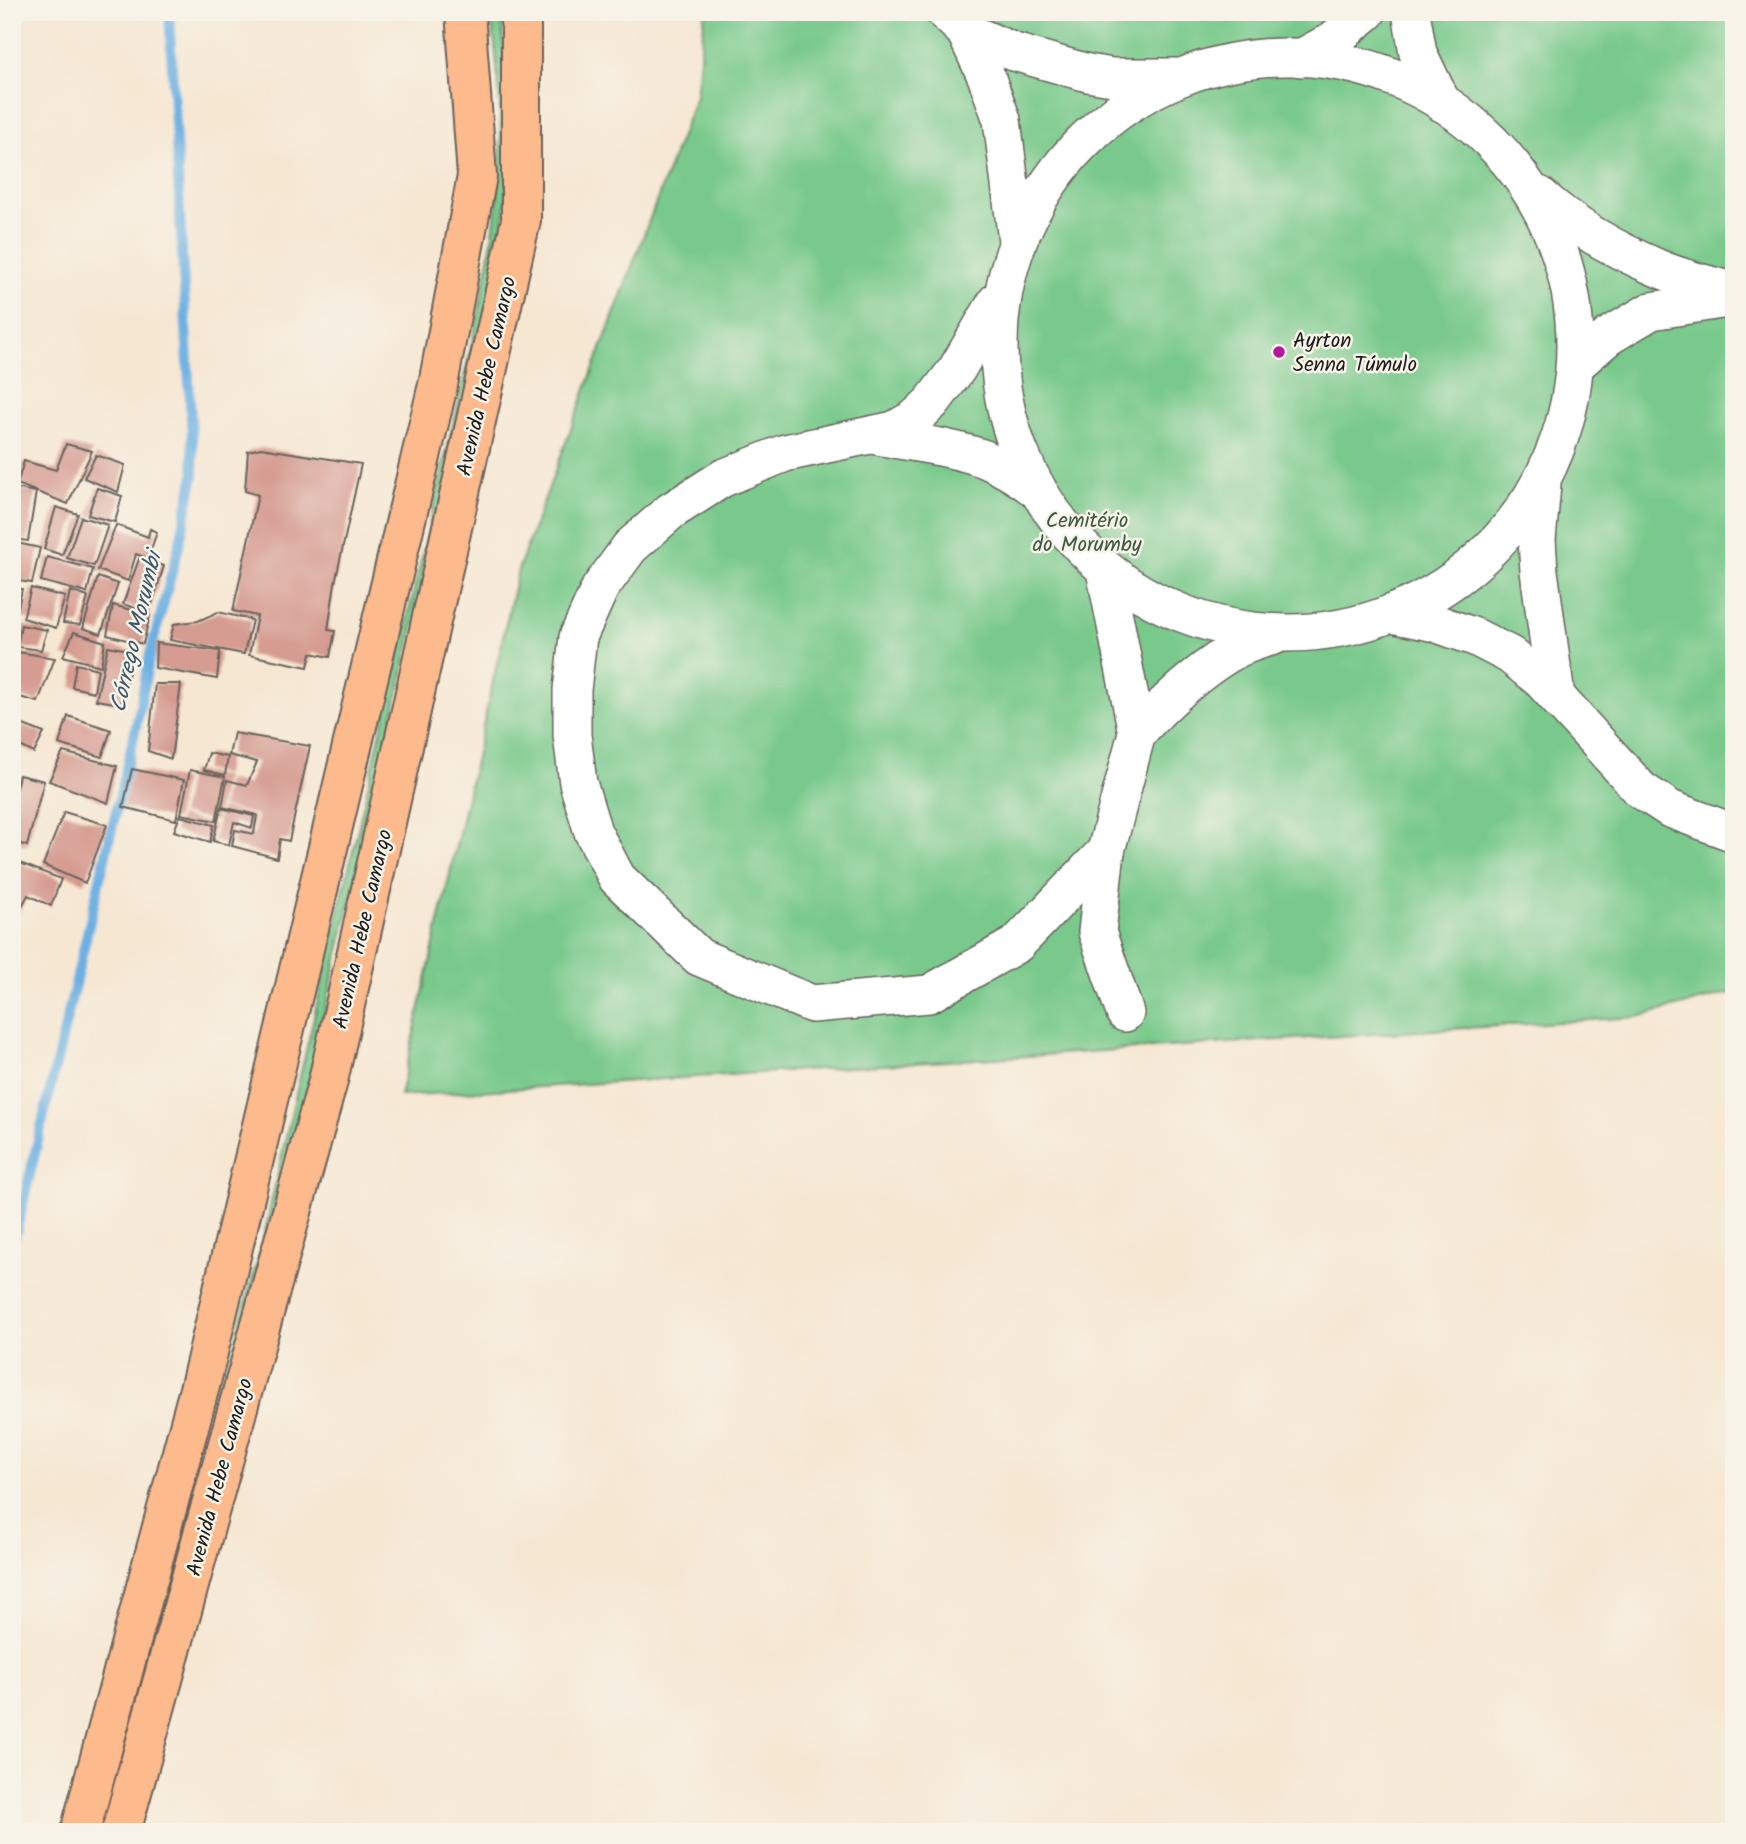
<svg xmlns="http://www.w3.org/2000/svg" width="1746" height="1844" viewBox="0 0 1746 1844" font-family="Kalam,sans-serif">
  <rect width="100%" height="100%" fill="#f7f3e8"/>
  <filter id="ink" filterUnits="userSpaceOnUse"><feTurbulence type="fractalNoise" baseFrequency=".0143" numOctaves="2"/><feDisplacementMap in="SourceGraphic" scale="14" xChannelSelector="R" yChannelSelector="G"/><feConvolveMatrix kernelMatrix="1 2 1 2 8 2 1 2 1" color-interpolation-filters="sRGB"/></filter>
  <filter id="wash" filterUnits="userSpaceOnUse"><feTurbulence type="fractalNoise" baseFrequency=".00686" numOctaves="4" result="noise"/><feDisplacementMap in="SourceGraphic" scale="28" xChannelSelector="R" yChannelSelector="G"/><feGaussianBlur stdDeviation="1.57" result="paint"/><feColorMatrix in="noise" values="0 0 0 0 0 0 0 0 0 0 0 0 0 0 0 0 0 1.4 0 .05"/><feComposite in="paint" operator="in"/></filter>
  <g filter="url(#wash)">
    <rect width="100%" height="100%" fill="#f6e7d3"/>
    <g fill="#78c98b" stroke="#4a7254" stroke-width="2">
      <path d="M 491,12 L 501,12 L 503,34 L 508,187 L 499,254 L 311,1072 L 105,1832 L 94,1832 L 208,1437 L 219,1388 L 260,1252 L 291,1115 L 473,339 C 483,290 494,241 498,190 C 503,131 499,71 491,12 Z"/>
      <polygon points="705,12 1734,12 1734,992 1637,1017 400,1096 518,570 696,96"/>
    </g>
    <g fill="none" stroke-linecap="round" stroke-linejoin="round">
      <polyline stroke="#6cb0e2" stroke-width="10" points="12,1250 136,727 150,654 180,542 194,475 169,12"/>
    </g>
    <g id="blocks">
      <g fill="#d69b91">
        <polygon points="66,444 92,451 68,504 17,484 24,461 56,470"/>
        <polygon points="261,448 361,464 335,583 328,630 335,631 330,657 311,653 308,667 249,655 257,616 233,611 258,495 245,491 248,451"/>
        <polygon points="96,455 125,465 118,492 84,478"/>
        <polygon points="97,488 122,496 115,522 88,515"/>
        <polygon points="19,489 36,492 28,541 12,539 12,497"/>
        <polygon points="56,507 78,514 62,555 44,549"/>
        <polygon points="81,517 108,525 94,566 67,558"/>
        <polygon points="116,525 148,537 150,529 157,532 148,558 136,554 128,581 98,570"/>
        <polygon points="12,542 40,548 32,583 12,580"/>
        <polygon points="47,557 93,569 87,593 41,581"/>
        <polygon points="139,559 164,566 149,613 123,604"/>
        <polygon points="98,577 118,584 101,634 83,628"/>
        <polygon points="12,587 22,589 13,632 12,632"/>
        <polygon points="31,588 65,597 56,628 23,618"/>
        <polygon points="70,591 88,597 80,625 63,623"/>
        <polygon points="113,605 150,615 143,644 107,635"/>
        <polygon points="218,612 252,620 244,654 170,640 174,624 198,621"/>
        <polygon points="21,625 47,630 41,650 17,647"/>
        <polygon points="74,632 105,642 101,666 63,656"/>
        <polygon points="156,643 220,651 217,679 155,668"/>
        <polygon points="108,646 134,651 121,704 96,700"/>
        <polygon points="12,651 55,658 38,702 12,695"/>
        <polygon points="76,664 98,669 94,692 72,687"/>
        <polygon points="155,684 181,684 171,759 148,751"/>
        <polygon points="68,716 111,730 102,757 59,744"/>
        <polygon points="21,724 44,733 34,753 14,743"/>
        <polygon points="234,733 310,746 289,841 280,839 277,858 232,846 235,830 254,834 257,815 222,807 227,780 247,785 257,762 229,755"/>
        <polygon points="63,752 117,766 108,803 49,781"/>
        <polygon points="209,753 228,757 225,775 204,770"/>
        <polygon points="132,769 184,780 176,820 123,807"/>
        <polygon points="190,770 225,777 216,821 181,814"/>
        <polygon points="19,775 44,781 27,846 12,841 12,806"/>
        <polygon points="221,808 254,816 252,828 234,822 229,845 213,841"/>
        <polygon points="64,812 107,825 85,883 43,865"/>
        <polygon points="180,816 214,825 210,842 174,831"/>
        <polygon points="12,860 61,879 51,906 28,895 12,925"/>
      </g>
    </g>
  </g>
  <g filter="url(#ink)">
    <use href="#blocks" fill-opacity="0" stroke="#68635c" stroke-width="2"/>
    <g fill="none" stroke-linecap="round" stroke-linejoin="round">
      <g stroke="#68635c" stroke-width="40">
        <g id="minor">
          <polyline points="945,12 965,31 1014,52 1088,73 1112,77 1175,77"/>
          <polyline points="1411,12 1418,53 1442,103"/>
          <polyline points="965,31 986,76 1002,120 1017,241"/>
          <circle cx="1287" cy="345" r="288"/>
          <polyline points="1301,58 1332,41 1367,12"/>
          <path d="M 1539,195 C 1574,227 1617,251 1660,269 C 1684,279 1709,285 1734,291"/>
          <polyline points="997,301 957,369 932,402 915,418 894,430 785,453 723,478 671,511 630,547 600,588 578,637 572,690 572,735 578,783 593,832 617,878 699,957 812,1004 929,994 1017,944 1106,851"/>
          <polyline points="1575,365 1609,336 1651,311 1734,298"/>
          <path d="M 872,435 C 910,443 949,446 985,459 C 1004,467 1021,478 1037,490"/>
          <polyline points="1542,485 1537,540 1539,571 1556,696"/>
          <polyline points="1105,570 1137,733 1106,851 1097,932 1125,1013"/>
          <polyline points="1391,614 1435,623 1475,637 1510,655 1541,680 1641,790 1670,809 1734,833"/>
          <path d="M 1137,733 C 1164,703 1194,675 1228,654 C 1242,645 1258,640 1274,636"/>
        </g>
      </g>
      <g stroke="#68635c" stroke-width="42">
        <g id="major">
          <polyline points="80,1832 201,1382 438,385 477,176 465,12"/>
          <polyline points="121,1832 328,1081 521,220 521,26 518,12"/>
        </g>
      </g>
      <use href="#minor" stroke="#fff" stroke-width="37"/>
      <use href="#major" stroke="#fcba8d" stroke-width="38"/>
    </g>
  </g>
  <circle fill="#b5179e" stroke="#f7f3e8" stroke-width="2.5" cx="1279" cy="352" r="7"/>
  <g text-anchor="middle" stroke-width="5" stroke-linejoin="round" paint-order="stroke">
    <g font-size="21" fill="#1c1c1c" stroke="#f7f3e8" text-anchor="start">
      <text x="1293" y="347">Ayrton<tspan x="1293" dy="24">Senna Túmulo</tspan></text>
    </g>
    <g font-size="21" fill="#1c1c1c" stroke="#f7f3e8">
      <text transform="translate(486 376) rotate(-77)" y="7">Avenida Hebe Camargo</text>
      <text transform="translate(362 929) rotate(-77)" y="7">Avenida Hebe Camargo</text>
      <text transform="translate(219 1477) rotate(-75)" y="7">Avenida Hebe Camargo</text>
    </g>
    <g font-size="21" fill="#3c5943" stroke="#f7f3e8">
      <text x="1087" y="527">Cemitério<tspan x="1087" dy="24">do Morumby</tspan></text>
    </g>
    <g font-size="23" font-style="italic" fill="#3c576b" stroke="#f7f3e8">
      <text transform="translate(135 632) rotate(-77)" y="8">Córrego Morumbi</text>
    </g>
  </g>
  <rect width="1746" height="1844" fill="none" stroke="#f7f3e8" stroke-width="42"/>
</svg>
